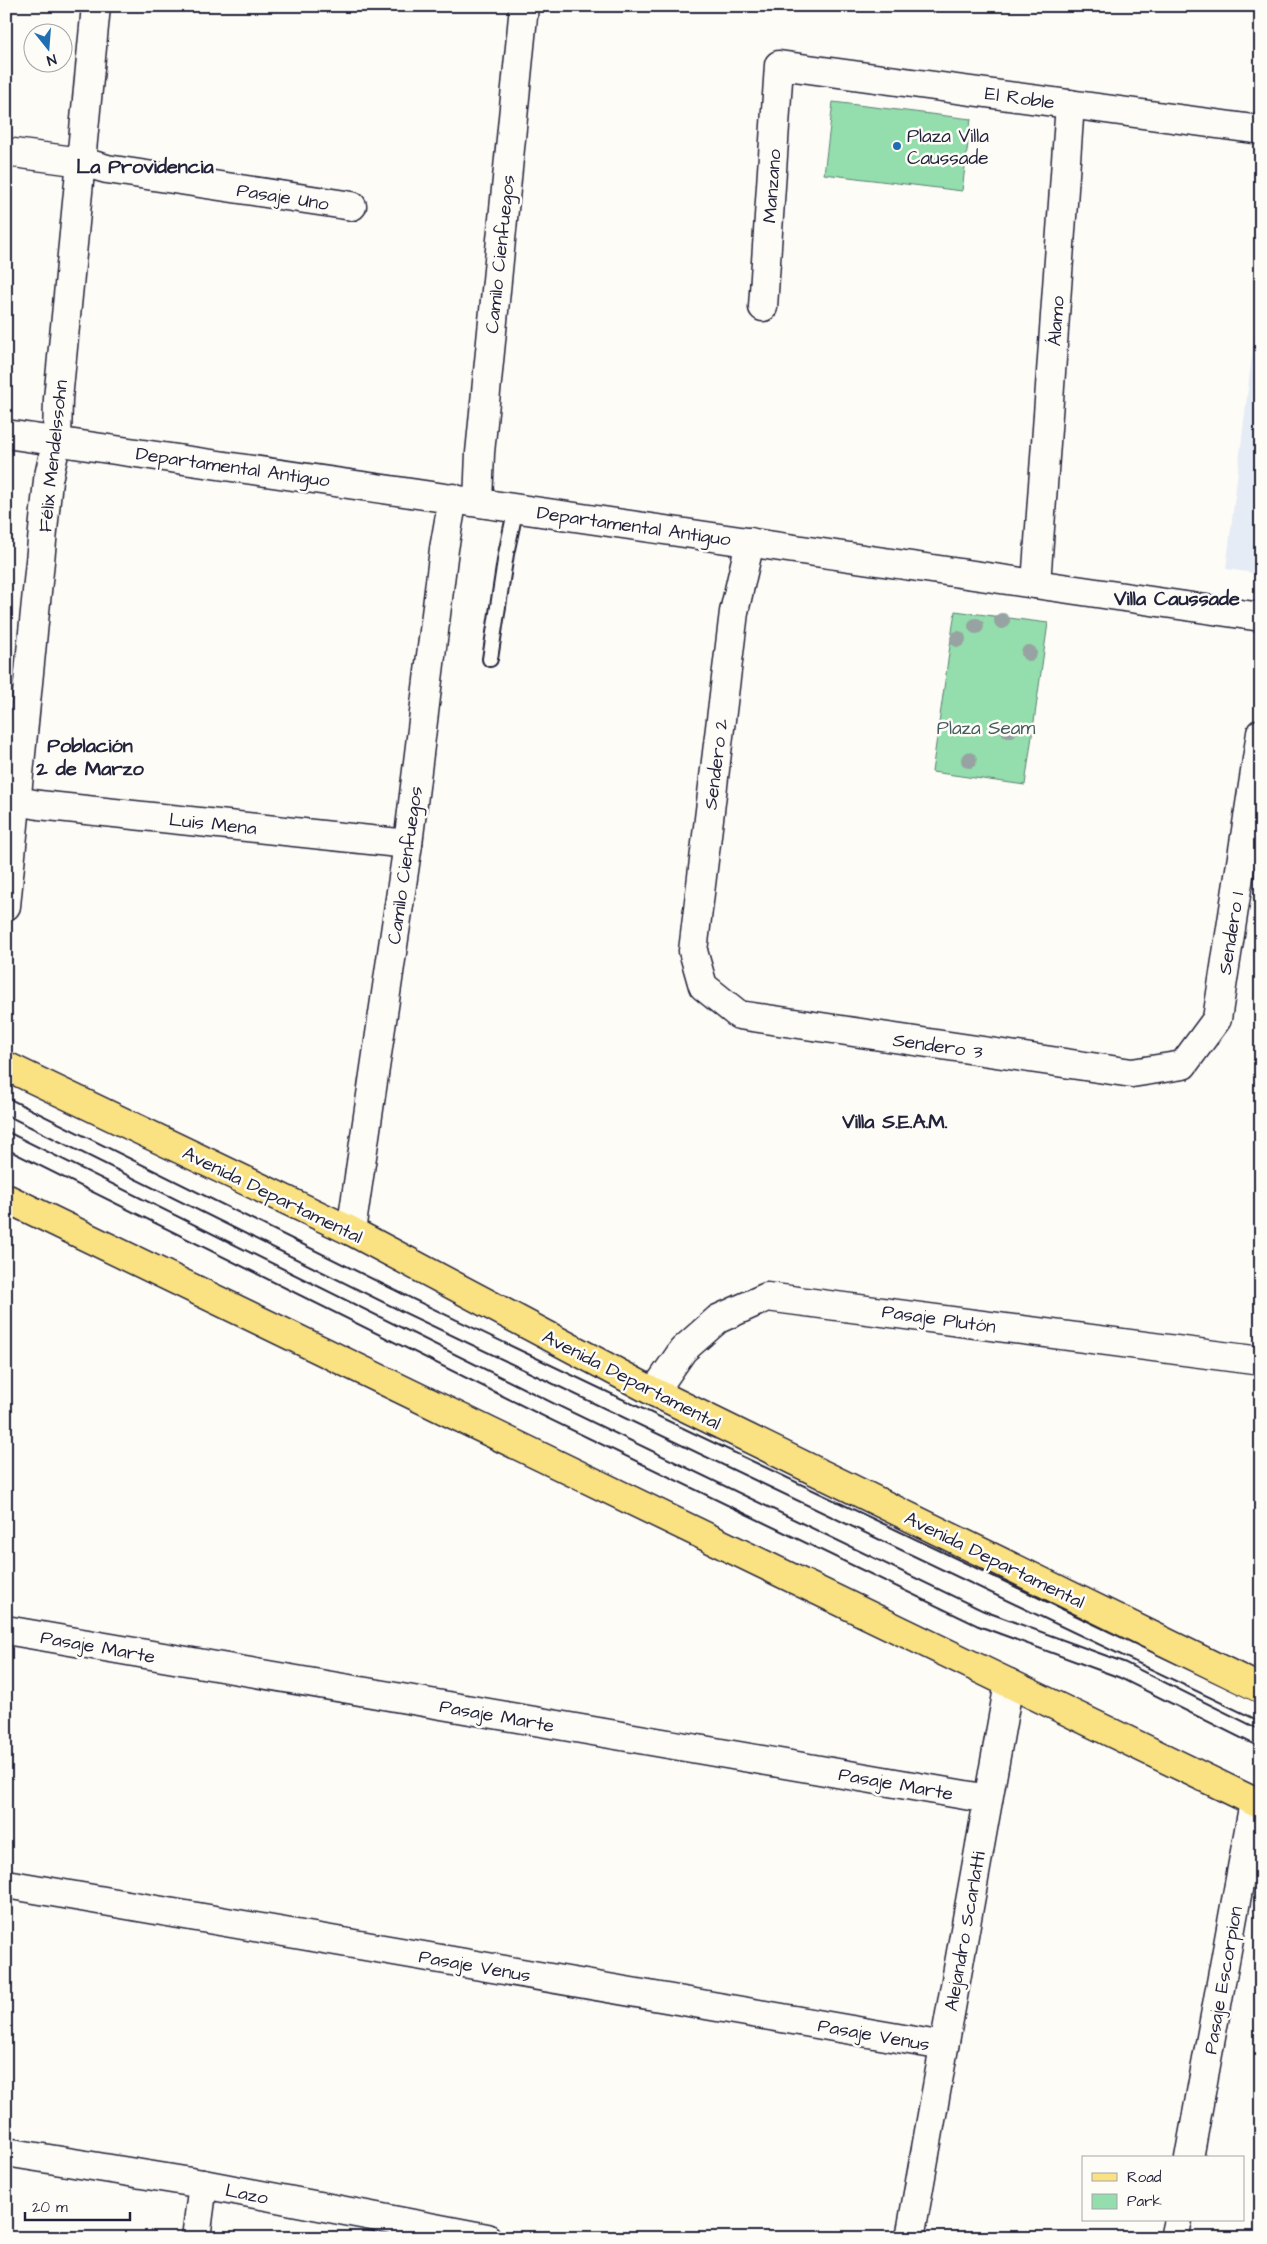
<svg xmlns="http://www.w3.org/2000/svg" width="1267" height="2244" viewBox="0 0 1267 2244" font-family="'Architects Daughter',sans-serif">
  <rect width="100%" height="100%" fill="#fdfcf7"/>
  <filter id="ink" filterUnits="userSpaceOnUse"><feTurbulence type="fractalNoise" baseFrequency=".02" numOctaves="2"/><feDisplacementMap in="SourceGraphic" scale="10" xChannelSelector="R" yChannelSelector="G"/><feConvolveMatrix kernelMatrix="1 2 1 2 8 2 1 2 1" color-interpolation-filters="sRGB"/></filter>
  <g filter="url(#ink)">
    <polygon fill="#e6ecf6" points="1256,322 1261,323 1261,574 1226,569"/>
    <g fill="#94ddac" stroke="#5b8074">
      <polygon points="833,102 971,119 962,191 824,174"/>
      <polygon points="955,611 1048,623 1025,785 932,772"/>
    </g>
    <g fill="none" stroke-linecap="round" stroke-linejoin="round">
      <g stroke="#22223b" stroke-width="18">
        <g id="service">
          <polyline points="490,659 506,554 516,507"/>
          <polyline points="6,1106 409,1306 1261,1713"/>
          <polyline points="6,1140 555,1413 980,1618 1122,1670 1261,1739"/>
        </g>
      </g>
      <g stroke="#22223b" stroke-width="31">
        <g id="minor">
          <polyline points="6,152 82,162 107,169 352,206"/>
          <polyline points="763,307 779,65 1261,130"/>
          <polyline points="6,434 1261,617"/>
          <polyline points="478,502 480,453 524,6"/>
          <polyline points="750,542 734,612 693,951 703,986 739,1015 1132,1073 1183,1065 1217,1019 1261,733"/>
          <polyline points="1036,584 1070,104"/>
          <polyline points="18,801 39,805 408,844"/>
          <polyline points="6,906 48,480 57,440 58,399 96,6"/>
          <polyline points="351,1231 408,844 444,549 453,498"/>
          <polyline points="654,1392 683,1350 718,1319 767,1297 1261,1361"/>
          <polyline points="6,1630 988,1799"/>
          <polyline points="6,1884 944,2046"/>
          <polyline points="6,2152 203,2184 487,2238"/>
          <polyline points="1189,2158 1254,1802"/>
          <polyline points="196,2238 203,2184"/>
          <polyline points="910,2238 1009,1683"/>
          <polyline points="1174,2238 1178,2220"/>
        </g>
      </g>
      <g stroke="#22223b" stroke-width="31">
        <g id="primary">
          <polyline points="6,1066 351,1231 654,1392 1261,1689"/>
          <polyline points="6,1198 1261,1805"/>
        </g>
      </g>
      <use href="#service" stroke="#fdfcf7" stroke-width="14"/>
      <use href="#minor" stroke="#fdfcf7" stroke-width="28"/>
      <use href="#primary" stroke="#fae181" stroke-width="28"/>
    </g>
    <g fill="#97a3a2">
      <circle cx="1002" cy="621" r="8"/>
      <circle cx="976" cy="626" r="8"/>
      <circle cx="958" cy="639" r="8"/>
      <circle cx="1029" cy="653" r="8"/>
      <circle cx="1009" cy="730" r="8"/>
      <circle cx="969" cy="760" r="8"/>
    </g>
  </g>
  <circle fill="#1f6fb2" stroke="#fdfcf7" stroke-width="2" cx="897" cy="146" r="5"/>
  <g text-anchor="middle" stroke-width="5" stroke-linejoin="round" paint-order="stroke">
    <g font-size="19" fill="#22223b" stroke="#fdfcf7">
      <text transform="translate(1020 97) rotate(8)" y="7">El Roble</text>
      <text transform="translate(771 186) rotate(-86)" y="7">Manzano</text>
      <text transform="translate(283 196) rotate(9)" y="7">Pasaje Uno</text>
      <text transform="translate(499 254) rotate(-84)" y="7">Camilo Cienfuegos</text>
      <text transform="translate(1055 321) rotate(-86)" y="7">Álamo</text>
      <text transform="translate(52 456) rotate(-84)" y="7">Félix Mendelssohn</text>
      <text transform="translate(233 466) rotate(8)" y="7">Departamental Antiguo</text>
      <text transform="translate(634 525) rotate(8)" y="7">Departamental Antiguo</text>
      <text transform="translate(715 764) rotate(-83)" y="7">Sendero 2</text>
      <text transform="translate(213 823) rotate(6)" y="7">Luis Mena</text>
      <text transform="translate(404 865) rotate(-82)" y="7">Camilo Cienfuegos</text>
      <text transform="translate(1230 933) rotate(-81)" y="7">Sendero 1</text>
      <text transform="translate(938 1045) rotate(8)" y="7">Sendero 3</text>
      <text transform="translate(273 1194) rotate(26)" y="7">Avenida Departamental</text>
      <text transform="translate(939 1318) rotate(8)" y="7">Pasaje Plutón</text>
      <text transform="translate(632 1379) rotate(27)" y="7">Avenida Departamental</text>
      <text transform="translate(995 1559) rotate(26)" y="7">Avenida Departamental</text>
      <text transform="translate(98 1646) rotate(10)" y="7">Pasaje Marte</text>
      <text transform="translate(497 1715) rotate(10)" y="7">Pasaje Marte</text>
      <text transform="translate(896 1783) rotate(10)" y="7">Pasaje Marte</text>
      <text transform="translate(964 1931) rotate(-80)" y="7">Alejandro Scarlatti</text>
      <text transform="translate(475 1965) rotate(10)" y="7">Pasaje Venus</text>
      <text transform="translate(1222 1980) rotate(-80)" y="7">Pasaje Escorpion</text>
      <text transform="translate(874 2034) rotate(10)" y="7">Pasaje Venus</text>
      <text transform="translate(247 2193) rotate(11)" y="7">Lazo</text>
    </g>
    <g font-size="19" fill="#22223b" stroke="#fdfcf7" text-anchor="start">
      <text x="907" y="142">Plaza Villa<tspan x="907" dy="22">Caussade</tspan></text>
    </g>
    <g font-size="19" fill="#445a5d" stroke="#fdfcf7">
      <text x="986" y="734">Plaza Seam</text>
    </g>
    <g font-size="20" font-weight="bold" fill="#22223b" stroke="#fdfcf7">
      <text x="145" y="173">La Providencia</text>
      <text x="1177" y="605">Villa Caussade</text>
      <text x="90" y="752">Población<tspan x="90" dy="23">2 de Marzo</tspan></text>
      <text x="895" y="1128">Villa S.E.A.M.</text>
    </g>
  </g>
  <rect width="1267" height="2244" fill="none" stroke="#fdfcf7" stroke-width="25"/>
  <rect x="12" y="12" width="1242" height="2219" fill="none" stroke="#22223b" stroke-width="2" filter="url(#ink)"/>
  <rect x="1082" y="2156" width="162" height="65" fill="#fdfcf7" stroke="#a5a5ac"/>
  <rect x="1092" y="2173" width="25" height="8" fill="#fae181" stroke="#a5a5ac"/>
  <text x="1127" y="2182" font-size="15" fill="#22223b">Road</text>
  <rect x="1092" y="2194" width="25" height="15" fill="#94ddac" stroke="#a5a5ac"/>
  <text x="1127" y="2206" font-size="15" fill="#22223b">Park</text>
  <g transform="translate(48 48) rotate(163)"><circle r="24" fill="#fdfcf7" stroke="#a5a5ac"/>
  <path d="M0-4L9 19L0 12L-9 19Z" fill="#1f6fb2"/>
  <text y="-8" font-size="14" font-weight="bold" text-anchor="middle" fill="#22223b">N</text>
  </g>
  <path d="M25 2212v8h105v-8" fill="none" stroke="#22223b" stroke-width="2.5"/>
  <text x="32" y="2212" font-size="15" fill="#22223b" stroke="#fdfcf7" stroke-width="4" paint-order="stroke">20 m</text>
</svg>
